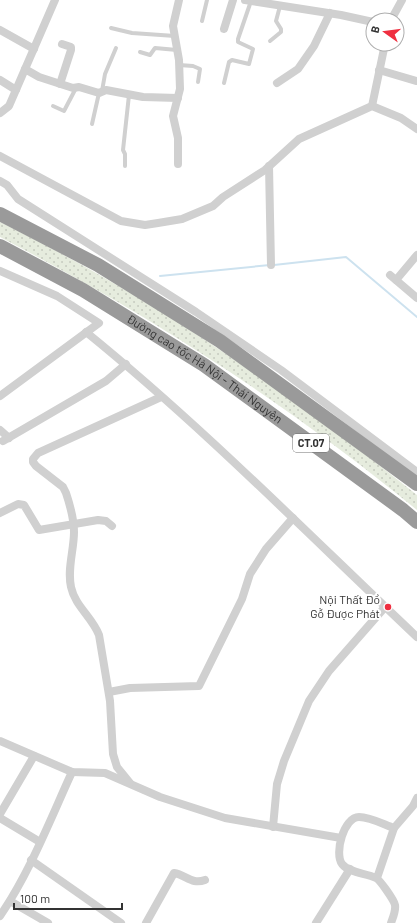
<svg xmlns="http://www.w3.org/2000/svg" width="417" height="923" viewBox="0 0 417 923" font-family="Barlow,sans-serif">
  <defs>
    <pattern id="grass-dots" width="8" height="8" patternUnits="userSpaceOnUse"><rect width="8" height="8" fill="#e6ecde"/><path d="M2 2h.1M6 6h.1" fill="none" stroke="#c6cbbf" stroke-width="1.8" stroke-linecap="round"/></pattern>
  </defs>
  <rect width="100%" height="100%" fill="#fff"/>
  <path fill="url(#grass-dots)" d="M 0,222 C 149,295 287,391 417,495 L 417,510 C 288,404 148,314 0,237 Z"/>
  <g fill="none" stroke-linecap="round" stroke-linejoin="round">
    <g stroke="#cde2ef" stroke-width="2">
      <polyline points="274,265 346,257 417,317"/>
      <polyline points="160,276 270,265"/>
    </g>
    <g stroke="#d0d0d0" stroke-width="4">
      <polyline points="202,21 207,0"/>
      <polyline points="111,28 132,33 175,36"/>
      <polyline points="270,41 281,32 281,29 276,21 280,6"/>
      <polyline points="140,52 150,55 155,48 177,50"/>
      <polyline points="179,65 193,66 200,69 198,82"/>
      <polyline points="224,83 229,62 232,60 249,64 253,49 238,42 238,39 251,1"/>
      <polyline points="102,91 105,74 116,48"/>
      <polyline points="53,106 64,111 76,88"/>
      <polyline points="92,124 99,93"/>
      <polyline points="125,166 125,154 123,150 129,95"/>
    </g>
    <g stroke="#d0d0d0" stroke-width="8">
      <polyline points="245,0 341,15 373,22"/>
      <polyline points="391,20 402,0"/>
      <polyline points="224,29 233,0"/>
      <polyline points="0,30 34,49"/>
      <polyline points="25,69 39,77 73,88 79,87 99,93 106,90 143,97 178,98"/>
      <polyline points="379,70 416,81"/>
      <polyline points="0,80 16,90"/>
      <polyline points="277,83 298,69 314,46 330,13"/>
      <polyline points="60,84 71,50 71,47 62,44"/>
      <polyline points="372,106 385,44"/>
      <polyline points="0,113 9,106 55,0"/>
      <polyline points="0,156 121,221 145,225 158,223 182,219 213,206 223,197 265,170 299,139 372,106 401,118 417,129"/>
      <polyline points="178,164 178,138 173,116 180,89 179,60 173,26 179,0"/>
      <polyline points="269,166 271,265"/>
      <polyline points="0,181 7,185 18,199 196,312 281,370 417,472"/>
      <polyline points="0,271 57,296 99,323 0,396"/>
      <polyline points="390,275 417,298"/>
      <polyline points="396,280 417,255"/>
      <path d="M 86,332 C 203,427 308,534 417,637"/>
      <polyline points="0,430 9,438"/>
      <polyline points="3,441 106,381 126,364"/>
      <polyline points="0,513 18,504 24,505 39,530 98,520 106,521 112,526"/>
      <polyline points="109,692 130,688 199,686 242,599 250,574 266,549 293,518"/>
      <polyline points="0,741 72,772 105,773 160,797 225,818 341,838"/>
      <path d="M 130,783 L 117,767 L 113,754 L 110,701 L 99,635 C 92,617 75,606 71,587 C 67,569 74,550 74,532 C 74,519 70,505 66,493 L 63,487 L 36,466 L 33,462 L 33,459 L 38,453 L 161,397"/>
      <polyline points="0,814 34,756"/>
      <polyline points="0,818 40,842"/>
      <polyline points="273,827 277,784 284,761 309,701 329,671 385,607"/>
      <polyline points="394,828 413,806 417,798"/>
      <polyline points="31,860 121,923"/>
      <path d="M 377,878 L 394,828 C 383,824 370,817 359,817 C 344,817 334,853 342,864 C 349,873 366,873 376,878 C 380,880 394,900 395,905 C 396,911 393,917 391,923"/>
      <polyline points="10,901 48,923"/>
      <path d="M 0,916 C 30,872 50,820 72,772"/>
      <path d="M 146,923 L 174,873 C 186,875 192,885 205,880"/>
      <polyline points="316,923 350,869"/>
    </g>
    <g stroke="#9a9a9a" stroke-width="14">
      <polyline points="0,214 98,265 220,341 417,484"/>
      <path id="s1" d="M 0,246 L 83,290 L 204,365 L 403,510 L 417,522"/>
    </g>
  </g>
  <circle fill="#ef2f40" stroke="#fff" stroke-width="1.5" cx="388" cy="607" r="4"/>
  <g text-anchor="middle" stroke-width="4" stroke-linejoin="round" paint-order="stroke">
    <rect fill="#fff" stroke="#707070" stroke-width="1" x="293" y="434" width="36" height="18" rx="3"/>
    <g font-size="11" font-weight="bold" fill="#333">
      <text x="311" y="447">CT.07</text>
    </g>
    <g font-size="12" fill="#333" stroke="#fff">
      <text dy="4" stroke="none"><textPath href="#s1" startOffset="239">Đường cao tốc Hà Nội - Thái Nguyên</textPath></text>
    </g>
    <g font-size="12" fill="#333" stroke="#fff" text-anchor="end">
      <text x="380" y="604">Nội Thất Đồ<tspan x="380" dy="14">Gỗ Được Phát</tspan></text>
    </g>
  </g>
  <g transform="translate(385 32) rotate(284)"><circle r="19" fill="#ffffff" stroke="#adadad"/>
  <path d="M0-3L7 15L0 10L-7 15Z" fill="#ef2f40"/>
  <text y="-6" font-size="11" font-weight="bold" text-anchor="middle" fill="#333333">B</text>
  </g>
  <path d="M14 903v6h108v-6" fill="none" stroke="#333333" stroke-width="2"/>
  <text x="20" y="903" font-size="12" fill="#333333" stroke="#ffffff" stroke-width="3" paint-order="stroke">100 m</text>
</svg>
